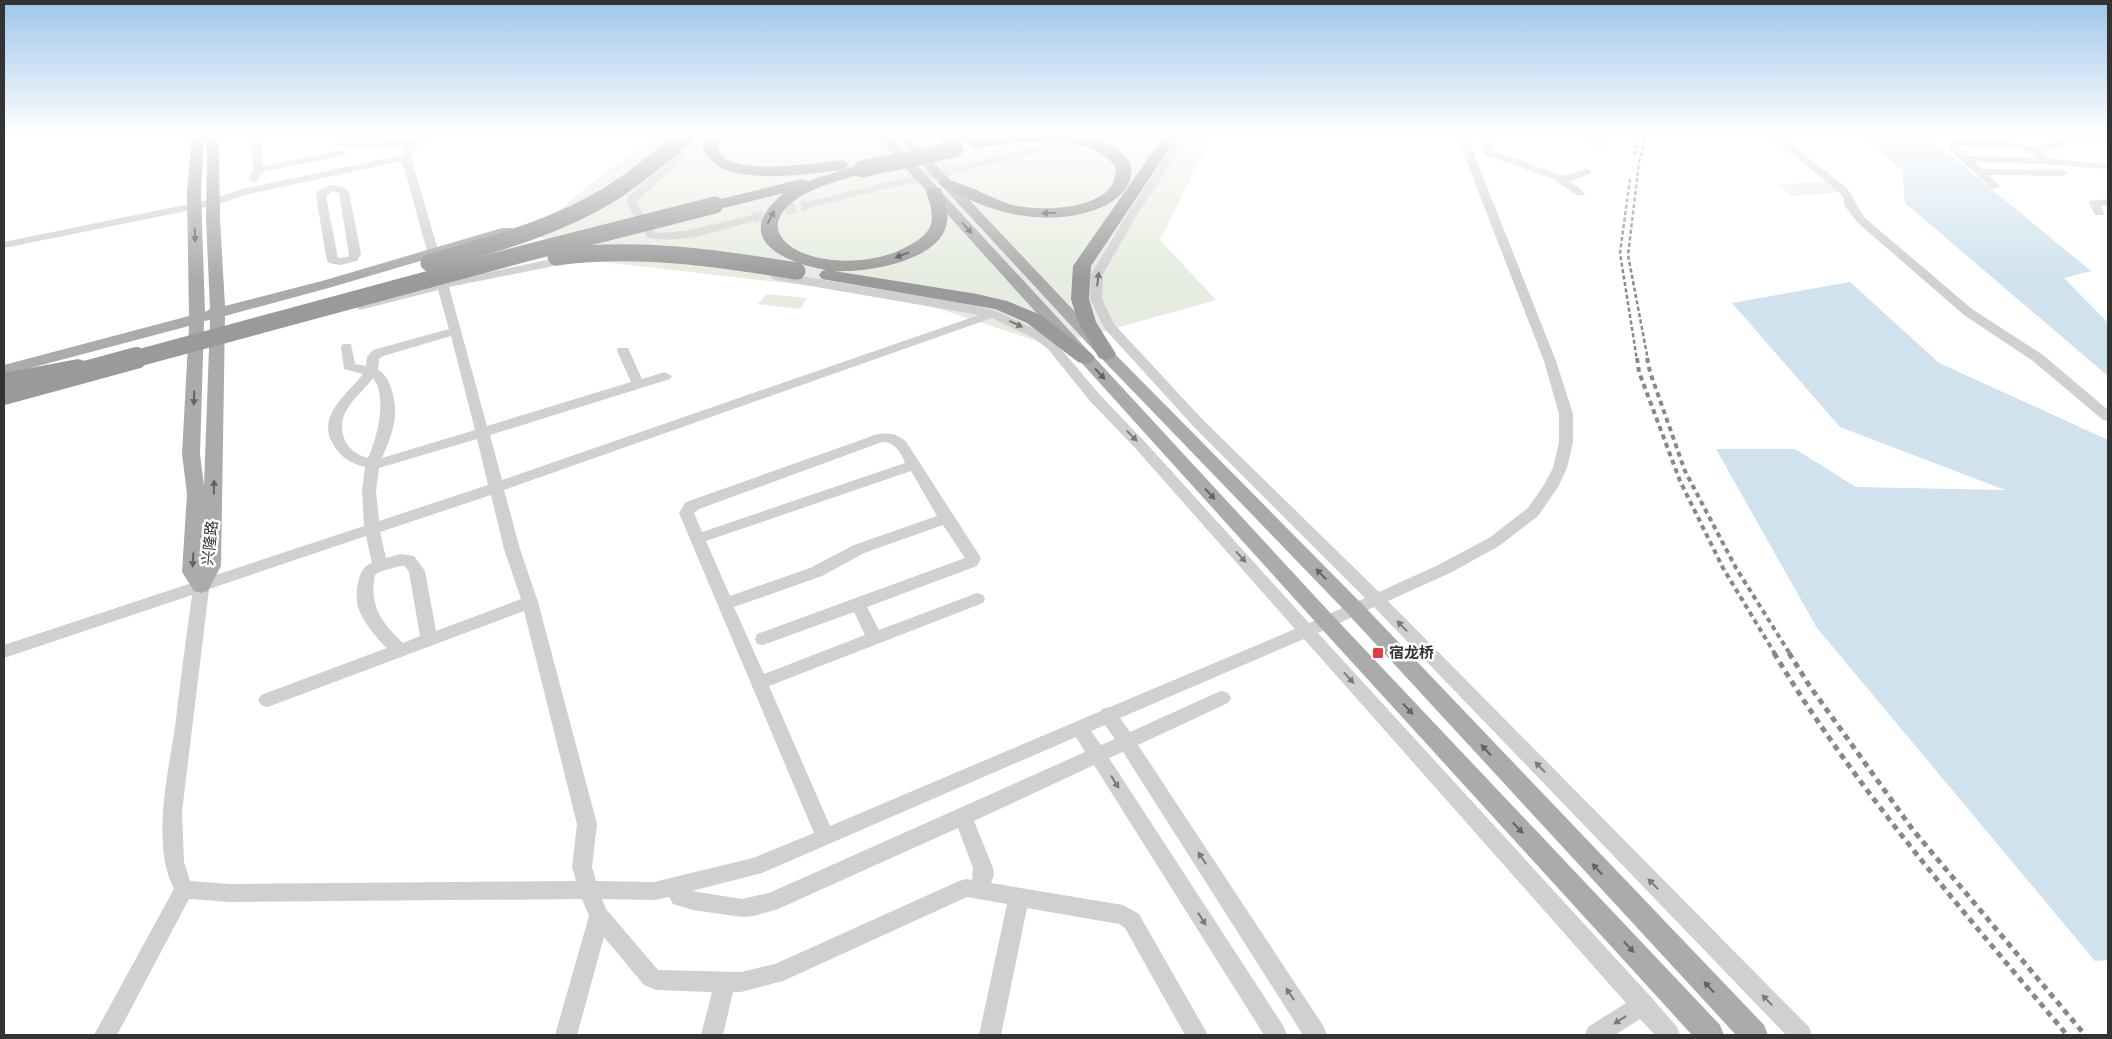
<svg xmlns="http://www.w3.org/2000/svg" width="2112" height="1039" viewBox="0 0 2112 1039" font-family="Raleway,'Noto Sans SC',sans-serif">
  <rect width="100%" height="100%" fill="#fff"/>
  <g fill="#e6ecdf">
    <polygon points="657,134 1215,134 1212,136 1160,240 1216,300 1052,346 900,296 577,259 532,232 606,172"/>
    <polygon points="1564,134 1611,134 1605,151"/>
    <polygon points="1827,181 1842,192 1793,196 1778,185"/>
    <polygon points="766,294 807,298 800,309 758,304"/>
  </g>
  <g fill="#cfe2ee">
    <polygon points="1858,134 1927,136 2091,271 2064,278 2108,323 2108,376 1905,203 1902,170"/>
    <polygon points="1850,282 1939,363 2108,440 2108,960 2095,961 1817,628 1716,449 1795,449 1856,487 2005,490 1840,427 1732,303"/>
  </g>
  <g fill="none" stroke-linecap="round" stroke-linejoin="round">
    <g stroke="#d6d6d6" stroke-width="11" stroke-dasharray="11 5.5" stroke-linecap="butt">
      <polyline points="1056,145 1092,136"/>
      <polyline points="909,180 958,169"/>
      <polyline points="753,218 807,205"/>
    </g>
    <g fill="#d0d0d0" fill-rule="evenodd">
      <polygon points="251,134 261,134 263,166 341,150 346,153 341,156 262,172 257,181 253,182 248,179 253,170"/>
      <path d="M 425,134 L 436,134 L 428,141 L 417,146 L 411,157 L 447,281 L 542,261 L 569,257 L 575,260 L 569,263 L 449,287 L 487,426 L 631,382 L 617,351 L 618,348 L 628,348 L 642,379 L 665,372 L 672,376 L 670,379 L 490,435 L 502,480 L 979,315 L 776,280 L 772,278 L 770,276 L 772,274 L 776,272 L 962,303 L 996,311 L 1043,333 L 1056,343 L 1100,395 L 1146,443 L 1309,623 L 1365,598 L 1194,427 L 1104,328 L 1090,299 L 1091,274 L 1125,218 L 1180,134 L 1190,134 L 1135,218 L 1103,274 L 1102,299 L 1114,324 L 1204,421 L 1379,592 L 1438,565 L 1489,538 L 1528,508 L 1544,485 L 1553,468 L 1559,442 L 1559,414 L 1544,361 L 1456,134 L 1466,134 L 1556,361 L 1573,414 L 1573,442 L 1567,468 L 1558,487 L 1538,516 L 1499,546 L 1450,573 L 1388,601 L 1809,1027 L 1812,1035 L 1786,1035 L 1374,607 L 1318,633 L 1651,997 L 1677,1027 L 1680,1035 L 1655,1035 L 1640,1019 L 1615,1035 L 1585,1035 L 1588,1027 L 1626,1003 L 1304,639 L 1120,718 L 1130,732 L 1216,693 L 1222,691 L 1228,693 L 1231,698 L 1228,703 L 1138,745 L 1324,1027 L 1327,1035 L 1303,1035 L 1123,752 L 1109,758 L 1284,1027 L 1287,1035 L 1264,1035 L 1094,765 L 974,821 L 993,868 L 994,875 L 991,883 L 1123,905 L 1139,914 L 1208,1035 L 1185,1035 L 1125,928 L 1119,924 L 1027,908 L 1001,1035 L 979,1035 L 1007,904 L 967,897 L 783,981 L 741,992 L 733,992 L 723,1035 L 701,1035 L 712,992 L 656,990 L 644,985 L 604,937 L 577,1035 L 555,1035 L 589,916 L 582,899 L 230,902 L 189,899 L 117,1035 L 94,1035 L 174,889 C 151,844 168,775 175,727 C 180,683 186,639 192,595 L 4,658 L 4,645 L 364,526 L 362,491 L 365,467 C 350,463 342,458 334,446 C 315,416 347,395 363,374 L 344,369 L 341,347 L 343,344 L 351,344 L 355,364 L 366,366 L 367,357 L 373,350 L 449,329 L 438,290 L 360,310 L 354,306 L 356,303 L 436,283 L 402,161 L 245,195 L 216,205 L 4,248 L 4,242 L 213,199 L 242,189 L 402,155 L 406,147 L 339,147 L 334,144 L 335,142 L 412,141 ZM 992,318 L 1035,339 L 1048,349 L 1090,401 L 1136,449 L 1295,629 L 1110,707 L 1102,709 L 1101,711 L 830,826 L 769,686 L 983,603 L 985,599 L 983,595 L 977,593 L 879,630 L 867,607 L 977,566 L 981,558 L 907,443 C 898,433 887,432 875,435 L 689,501 L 685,503 L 679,513 L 814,833 L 753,858 L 654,882 L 596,881 L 592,867 L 597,824 L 538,602 L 520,549 L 504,490 ZM 451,336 L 475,430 L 382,458 C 387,446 394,430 395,416 C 396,402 391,376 378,370 L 379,359 L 383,356 ZM 373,378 C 388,397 377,438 368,458 C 357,455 348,449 344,438 C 335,411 359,397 373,378 ZM 477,439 L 488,485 L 379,521 L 376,491 L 379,468 ZM 882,442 C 894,441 902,453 905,463 L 702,532 L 694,513 L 699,509 ZM 911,471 L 937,516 L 854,545 L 810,568 L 730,596 L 706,541 ZM 491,495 L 504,549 L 521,599 L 436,631 L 425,571 L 414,556 L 400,554 L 386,558 L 380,532 ZM 943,525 L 965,558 L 757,634 L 755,639 L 757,644 L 763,645 L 854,612 L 865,635 L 764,674 L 734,607 L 822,576 L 864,553 ZM 366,536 L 372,563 C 357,567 355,594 358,607 C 361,619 378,640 387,648 L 261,695 L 258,700 L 261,705 L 267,707 L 273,705 L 524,611 L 577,824 L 572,867 L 576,881 L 230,884 L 190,881 L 184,862 L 182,812 L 209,589 ZM 400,566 L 405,566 L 409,572 L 420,636 L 403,643 C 381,622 369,606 375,575 L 379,572 ZM 1105,725 L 1115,739 L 1101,745 L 1091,731 ZM 1076,737 L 1085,752 L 769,893 L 742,899 L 692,891 L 762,873 ZM 958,828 L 973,868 L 972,880 L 966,879 L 959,881 L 775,964 L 741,972 L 658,970 L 606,909 L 602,899 L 654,900 L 669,897 L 673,904 L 693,910 L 742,917 L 754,916 L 778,909 Z"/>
      <polygon points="1088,134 1107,134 1105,136 1089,138"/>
      <polygon points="1494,134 1499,137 1493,143 1494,151 1563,176 1586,169 1590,170 1591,172 1590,174 1570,181 1585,193 1584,195 1576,195 1552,178 1485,155 1483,142"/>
      <path d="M 1767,134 L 1778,134 L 1847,188 C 1854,198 1857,207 1865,218 L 1972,309 L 2043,355 L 2108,410 L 2108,421 L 2103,420 L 2033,361 L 1964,315 L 1857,222 L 1844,205 L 1844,198 L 1839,192 Z"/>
      <path d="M 2072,136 L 2108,139 L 2108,145 L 2072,142 L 2043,152 L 2047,158 L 2105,164 L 2108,165 L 2108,169 L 2042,164 L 1975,162 L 1982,169 L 2063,170 L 2068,173 L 2063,176 L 1989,175 L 2000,186 L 1995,189 L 1991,188 L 1949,149 L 1950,143 L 1959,140 L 1999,140 L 2035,148 ZM 1990,146 C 2003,146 2027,146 2036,158 L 1968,156 L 1959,148 L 1960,146 Z"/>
      <polygon points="1056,142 1061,145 1060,147 958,172 953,169 954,167"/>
      <path d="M 660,146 L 681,152 L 684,159 L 636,202 L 655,233 L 685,231 L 753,215 L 757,216 L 758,218 L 757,220 C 723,229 682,246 647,237 L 626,202 L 630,195 L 674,158 L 673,156 L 656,151 L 656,147 Z"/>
      <polygon points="909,177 913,178 914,180 913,182 807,208 802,205 803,203"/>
      <path d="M 331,185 L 343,187 L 349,192 L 361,254 L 357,261 L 340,265 L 329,263 L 327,261 L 316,196 L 318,191 ZM 333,191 L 339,193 L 349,254 L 348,257 L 338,258 L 326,196 Z"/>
      <polygon points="2108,199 2108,205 2101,206 2104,213 2103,215 2095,215 2089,203 2090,201"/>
    </g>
    <g fill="#ababab" fill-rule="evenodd">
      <path d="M 192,134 L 216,134 L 219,152 L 220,219 L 225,306 L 322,281 L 502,228 L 512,228 L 514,231 L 512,234 L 332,287 L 225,316 L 221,566 L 208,591 L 201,593 L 194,591 L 182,572 L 187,494 L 182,454 L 189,326 L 4,375 L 4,365 L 189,316 L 187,192 ZM 204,135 L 207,152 L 206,219 L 210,309 L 205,312 L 201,192 ZM 210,320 L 204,486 L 200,454 L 204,321 Z"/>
      <polygon points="875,134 888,134 1334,617 1720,1025 1724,1035 1692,1035 1320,627"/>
      <polygon points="894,134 907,134 1112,351 1362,604 1764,1025 1768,1035 1736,1035 1348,614 1100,357"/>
    </g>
    <g fill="#9a9a9a" fill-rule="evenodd">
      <path d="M 705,134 L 719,134 L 718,150 C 720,153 723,157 726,159 C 749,173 814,164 841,160 L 846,162 L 849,165 L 846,168 L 841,170 C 809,174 733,186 710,159 C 707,156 704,153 703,149 C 703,145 704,139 705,134 Z"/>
      <path d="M 963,134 L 989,134 L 987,137 L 979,139 C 1015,134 1110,124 1130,164 C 1134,173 1129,185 1123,192 C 1110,206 1094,211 1076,215 C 1027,224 985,209 941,186 L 939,183 L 941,180 C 954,177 993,199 1009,204 C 1037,213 1123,211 1115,166 C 1085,129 1016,143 976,148 L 971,147 L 969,144 L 971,141 L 948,146 L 943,145 L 941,142 L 943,139 Z"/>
      <polygon points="1165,134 1179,134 1091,266 1089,299 1096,322 1116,354 1113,358 1106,360 1099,358 1078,322 1071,299 1073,266"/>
      <path d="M 852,167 L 857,169 L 860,172 L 857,175 C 838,181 818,186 801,196 C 755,225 785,253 825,259 C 851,263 883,260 906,247 C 916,242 928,235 931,224 C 934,214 929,201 926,191 L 928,188 L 940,188 C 943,193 945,200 946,206 C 960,259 869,273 834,271 L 977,294 L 1007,301 L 1041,315 L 1092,354 L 1095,358 L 1092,362 L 1085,364 L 1078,362 L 1027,323 L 995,309 L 822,279 L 819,275 L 822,271 L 826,270 C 781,262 730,237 784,193 L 715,210 L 709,208 L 707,205 L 709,202 L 802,179 L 808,181 Z"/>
      <polygon points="78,359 85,361 88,365 85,369 4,385 4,373"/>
    </g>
    <g stroke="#888" stroke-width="2.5" stroke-dasharray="4 2.5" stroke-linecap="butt">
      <polyline points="1647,134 1639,162 1628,255 1648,360"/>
      <polyline points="1634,155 1639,134"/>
      <polyline points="1630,179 1620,253 1637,360"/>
    </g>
    <g stroke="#888" stroke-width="4" stroke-dasharray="5 4" stroke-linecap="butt">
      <polyline points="1637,358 1639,372 1680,481 1723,568 1775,654"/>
      <polyline points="1647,358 1650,372 1685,471 1736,568 1790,654"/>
    </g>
    <g stroke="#888" stroke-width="5" stroke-dasharray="6 5" stroke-linecap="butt">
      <path d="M 1774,653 C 1857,791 1964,912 2067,1035"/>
      <polyline points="1789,653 1809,685 1913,830 2085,1035"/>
    </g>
    <g stroke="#9a9a9a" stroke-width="17">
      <polyline points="862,169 955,149"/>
      <path d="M 556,257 C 638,246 716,258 797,271"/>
      <path d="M 429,263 C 490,245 552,229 607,196 C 636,179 662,155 689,134"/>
      <polyline points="131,360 526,253 715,205"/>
    </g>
    <polyline stroke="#9a9a9a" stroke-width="22" points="4,394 136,358"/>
  </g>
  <defs><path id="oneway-solid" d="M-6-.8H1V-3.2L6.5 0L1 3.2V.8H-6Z" transform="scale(1.25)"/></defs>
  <g fill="#525252">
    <use href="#oneway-solid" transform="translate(1049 213) rotate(178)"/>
    <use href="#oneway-solid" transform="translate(771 217) rotate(-62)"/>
    <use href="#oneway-solid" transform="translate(902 255) rotate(159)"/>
  </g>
  <g fill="#636363">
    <use href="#oneway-solid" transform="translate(967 228) rotate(48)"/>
    <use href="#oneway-solid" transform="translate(195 235) rotate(88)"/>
    <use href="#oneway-solid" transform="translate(1100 374) rotate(47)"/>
    <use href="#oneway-solid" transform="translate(194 398) rotate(92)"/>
    <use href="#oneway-solid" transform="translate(214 487) rotate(-89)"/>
    <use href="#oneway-solid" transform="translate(1210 494) rotate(47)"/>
    <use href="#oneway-solid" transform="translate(193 560) rotate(93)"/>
    <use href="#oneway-solid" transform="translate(1321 574) rotate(-134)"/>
    <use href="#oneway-solid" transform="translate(1408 709) rotate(47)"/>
    <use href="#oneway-solid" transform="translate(1486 750) rotate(-133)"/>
    <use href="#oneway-solid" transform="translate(1518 828) rotate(47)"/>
    <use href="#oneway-solid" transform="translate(1597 869) rotate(-133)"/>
    <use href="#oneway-solid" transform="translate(1629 947) rotate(47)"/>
    <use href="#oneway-solid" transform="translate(1709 987) rotate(-133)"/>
  </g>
  <g fill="#7a7a7a">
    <use href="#oneway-solid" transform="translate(1098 279) rotate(-83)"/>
    <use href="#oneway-solid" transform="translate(1016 324) rotate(25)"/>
    <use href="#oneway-solid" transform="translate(1132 436) rotate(46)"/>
    <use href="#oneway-solid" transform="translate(1241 557) rotate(48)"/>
    <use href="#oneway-solid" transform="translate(1402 626) rotate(-134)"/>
    <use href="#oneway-solid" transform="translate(1349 678) rotate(48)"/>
    <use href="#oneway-solid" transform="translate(1540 767) rotate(-134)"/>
    <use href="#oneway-solid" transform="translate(1115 782) rotate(58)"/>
    <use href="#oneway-solid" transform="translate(1202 858) rotate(-123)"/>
    <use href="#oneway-solid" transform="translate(1653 884) rotate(-134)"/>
    <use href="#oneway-solid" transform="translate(1202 919) rotate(58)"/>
    <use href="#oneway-solid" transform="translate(1290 994) rotate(-123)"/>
    <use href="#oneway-solid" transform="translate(1767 1000) rotate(-134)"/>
    <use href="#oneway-solid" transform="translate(1620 1020) rotate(147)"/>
  </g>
  <linearGradient id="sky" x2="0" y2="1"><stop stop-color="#9ec6ea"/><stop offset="0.48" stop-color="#fff"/><stop offset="1" stop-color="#fff" stop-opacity="0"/></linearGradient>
  <rect width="2112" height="279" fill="url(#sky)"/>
  <rect fill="#e63946" stroke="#fff" stroke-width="2" x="1372" y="647" width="12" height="12" rx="2.5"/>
  <g text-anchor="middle" stroke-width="5" stroke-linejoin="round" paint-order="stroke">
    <g font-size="15" fill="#333" stroke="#fff">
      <text transform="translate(210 543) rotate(-84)" y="5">兴隆路</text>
    </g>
    <g font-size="15" font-weight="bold" fill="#333" stroke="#fff" text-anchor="start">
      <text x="1389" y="658">宿龙桥</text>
    </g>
  </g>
  <rect width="2112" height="1039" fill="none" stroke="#333333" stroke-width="10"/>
</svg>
